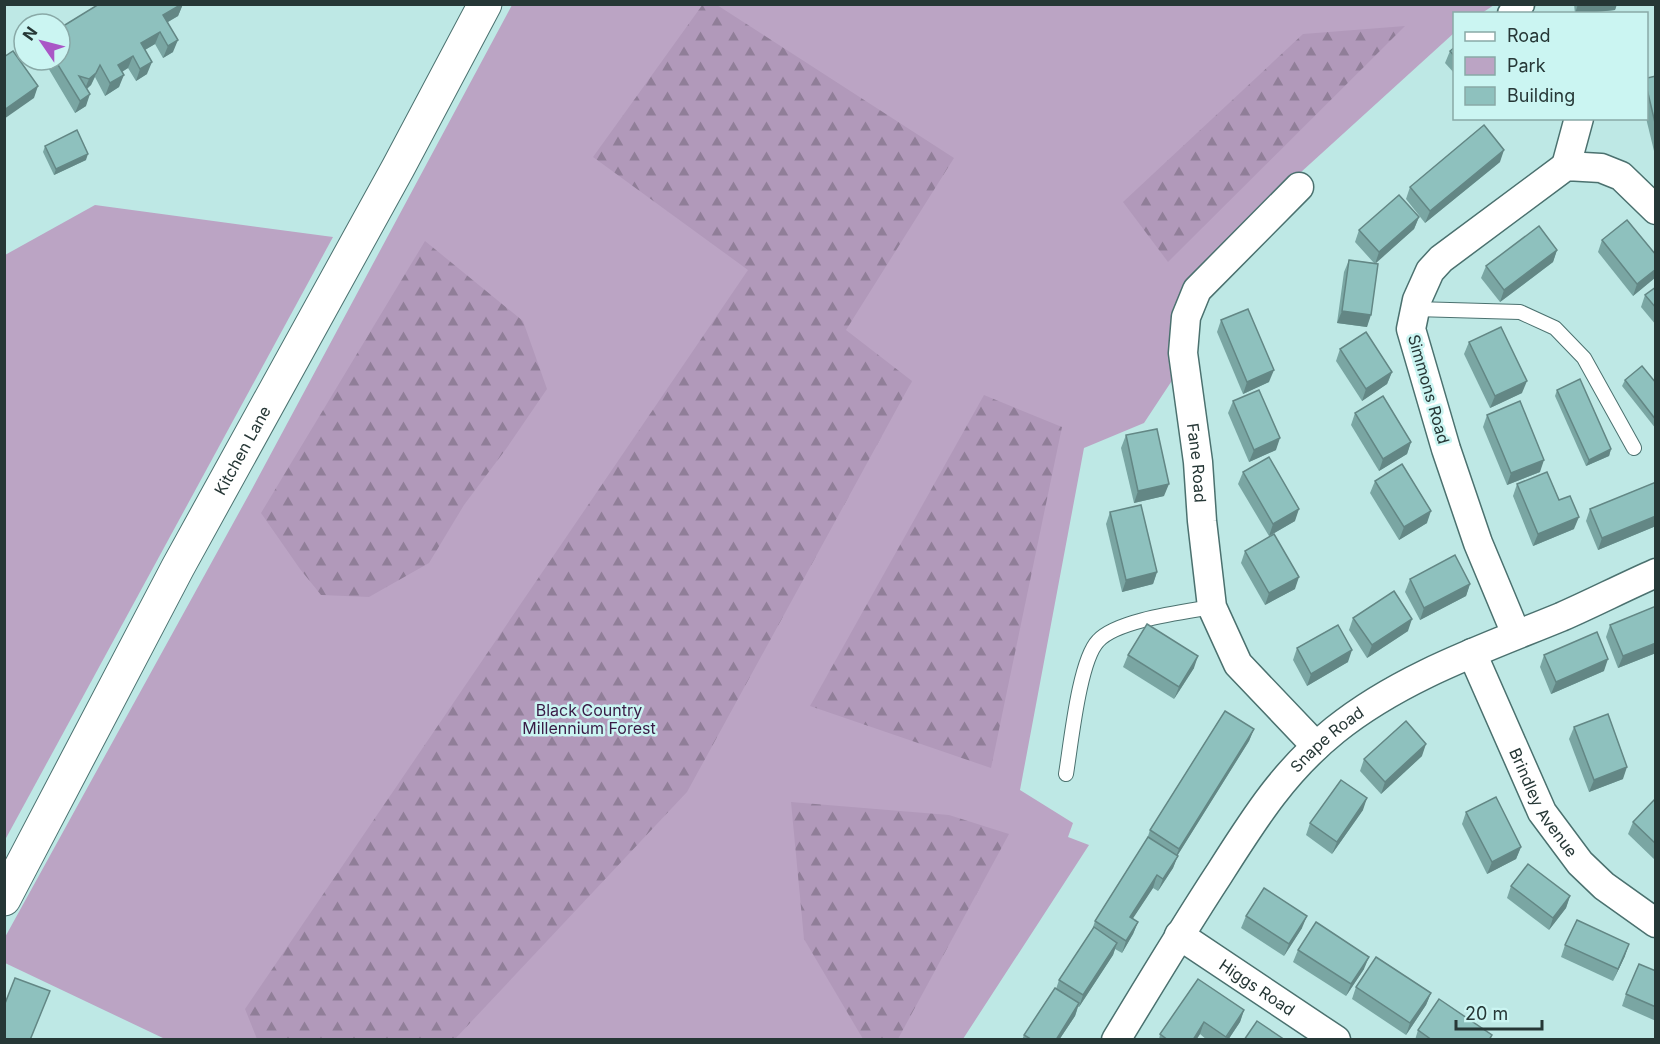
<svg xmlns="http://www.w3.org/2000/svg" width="1660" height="1044" viewBox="0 0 1660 1044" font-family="Inter,sans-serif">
  <defs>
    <pattern id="forest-firs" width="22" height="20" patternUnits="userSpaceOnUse" patternTransform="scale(1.5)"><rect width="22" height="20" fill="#b199ba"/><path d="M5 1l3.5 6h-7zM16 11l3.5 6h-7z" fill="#907e98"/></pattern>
  </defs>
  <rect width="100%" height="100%" fill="#bee8e5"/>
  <g fill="#bba4c4">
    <polygon points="512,5 1494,5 1482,13 1454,14 1454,33 1300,173 1182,295 1175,376 1144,423 1084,448 1020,790 1073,823 1068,837 1089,845 963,1039 165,1039 5,963 4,939 252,489"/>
    <polygon points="95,205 333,237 5,840 5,255"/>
  </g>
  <g fill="url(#forest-firs)">
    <polygon points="703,4 717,5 954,158 846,330 912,381 687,792 455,1039 257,1039 245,1009 748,270 593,157"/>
    <polygon points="1405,26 1168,262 1123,202 1303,34"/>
    <polygon points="425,241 523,321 547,389 506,449 464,505 429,563 369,597 321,595 300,569 261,513"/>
    <polygon points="984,395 1062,427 991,768 810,706"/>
    <polygon points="791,802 949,815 1009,834 898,1039 863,1039 804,939"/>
  </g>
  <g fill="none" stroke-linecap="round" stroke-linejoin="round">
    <g stroke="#4b716f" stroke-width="16">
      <g id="service">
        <polyline points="1415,309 1520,312 1555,328 1584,358 1634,448"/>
        <path d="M 1066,774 C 1071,744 1079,661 1098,641 C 1117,620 1184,612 1212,607"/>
      </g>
    </g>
    <g stroke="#4b716f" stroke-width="31">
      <g id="minor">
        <polyline points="1512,14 1520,4"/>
        <polyline points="1566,166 1579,118"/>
        <path id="s1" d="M 1299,187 L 1197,290 L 1186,317 L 1183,353 L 1198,462 L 1202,521 L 1212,607 L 1238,664 L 1316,746"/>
        <polyline points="1516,634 1478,543 1446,449 1411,329 1417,300 1430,271 1441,259 1566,166 1601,168 1621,176 1656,210"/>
        <path id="s2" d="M 1472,653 L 1542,812 L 1580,863 L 1604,886 L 1656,923"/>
        <path id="s3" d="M 1179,935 L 1336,1040"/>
        <path id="s4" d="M 1116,1040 C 1150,984 1183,929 1219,874 C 1254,819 1283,772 1335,730 C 1401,677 1483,649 1561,617 C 1593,603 1624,587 1656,573"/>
      </g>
    </g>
    <g stroke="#4b716f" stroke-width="35">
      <g id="tertiary">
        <path id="s5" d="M 4,899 L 178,567 L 398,168 L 485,4"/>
      </g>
    </g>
    <use href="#service" stroke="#fff" stroke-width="14"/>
    <use href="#minor" stroke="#fff" stroke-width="28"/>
    <use href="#tertiary" stroke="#fff" stroke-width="33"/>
  </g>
  <g fill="#7aa6a3">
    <polygon points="183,4 178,16 168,22 173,52 163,58 155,44 145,50 147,74 136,81 128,68 122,72 119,87 105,96 95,77 91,85 87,89 86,106 75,113 44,61 44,60 60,60"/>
    <polygon points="1574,4 1617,4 1615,10 1580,14 1575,14"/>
    <polygon points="1455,47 1455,74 1445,63 1450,51"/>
    <polygon points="1656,76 1656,150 1654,151 1646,118 1647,78"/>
    <polygon points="45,146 86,160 54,175 43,152"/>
    <polygon points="1500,162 1425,223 1406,199 1410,187"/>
    <polygon points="1419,217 1414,229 1375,263 1367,327 1337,323 1344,272 1349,260 1374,263 1355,242 1359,230"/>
    <polygon points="1602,240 1656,255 1656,277 1633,296 1598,252"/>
    <polygon points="1557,250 1553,262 1500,302 1481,278 1486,266"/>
    <polygon points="1656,287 1656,325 1641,307 1645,295"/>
    <polygon points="1221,320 1269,382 1243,394 1217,332"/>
    <polygon points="1469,342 1522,393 1490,408 1464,354"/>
    <polygon points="1340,349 1392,372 1387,384 1362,401 1336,361"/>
    <polygon points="1625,380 1656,383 1656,429 1622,386"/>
    <polygon points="1557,390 1611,449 1609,456 1586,466 1555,396"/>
    <polygon points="1233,401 1276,450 1249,462 1228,413"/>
    <polygon points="1355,413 1411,442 1407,454 1379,471 1351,425"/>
    <polygon points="1487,415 1540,472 1507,485 1483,427"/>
    <polygon points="1126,435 1164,496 1134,503 1121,448"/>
    <polygon points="1243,472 1295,521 1269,536 1238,484"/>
    <polygon points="1375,481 1427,523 1399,540 1370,493"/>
    <polygon points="1656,482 1656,526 1598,550 1586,521 1590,509"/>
    <polygon points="1517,484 1559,500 1574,529 1533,546 1513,496"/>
    <polygon points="1110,512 1157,572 1153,584 1122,592 1106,524"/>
    <polygon points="1245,551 1295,589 1265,605 1241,563"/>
    <polygon points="1410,579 1470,584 1466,596 1420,620 1405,592"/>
    <polygon points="1656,606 1656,653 1618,668 1606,637 1610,625"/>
    <polygon points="1353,618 1408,631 1367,658 1349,630"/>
    <polygon points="1297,648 1348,662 1307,686 1293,660"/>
    <polygon points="1128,655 1194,668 1174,699 1123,667"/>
    <polygon points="1544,655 1604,671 1551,694 1540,667"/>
    <polygon points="1574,727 1623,779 1589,792 1569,739"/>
    <polygon points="1254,729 1249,741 1177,856 1173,868 1158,891 1153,888 1132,919 1138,922 1133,934 1122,953 1115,949 1113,955 1079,1007 1078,1007 1075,1016 1059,1040 1022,1040 1024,1035 1056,989 1059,980 1092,930 1095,921 1146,842 1150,830"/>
    <polygon points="1422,756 1381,794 1360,771 1364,759"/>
    <polygon points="1656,802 1656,861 1628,834 1633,822"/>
    <polygon points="1363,810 1332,854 1306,835 1310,823"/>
    <polygon points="1466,812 1521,847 1516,859 1487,874 1462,824"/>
    <polygon points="1511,886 1570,896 1566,908 1549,930 1507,898"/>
    <polygon points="1246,916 1302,928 1284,956 1241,928"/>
    <polygon points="1565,945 1625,956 1613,981 1561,957"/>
    <polygon points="1298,950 1364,969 1346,996 1293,962"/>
    <polygon points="1656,971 1656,1021 1622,1006 1626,994"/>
    <polygon points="1356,987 1431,993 1426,1005 1406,1035 1352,999"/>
    <polygon points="1244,1010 1240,1022 1228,1040 1207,1040 1200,1034 1196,1040 1159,1040 1160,1034"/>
    <polygon points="1418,1030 1492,1035 1490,1040 1415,1040"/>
  </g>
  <g fill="#638785">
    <polygon points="183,4 178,16 159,27 163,15"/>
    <polygon points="1578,4 1617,4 1615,10 1575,14"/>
    <polygon points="160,32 155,44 136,55 141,43"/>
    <polygon points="178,40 173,52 163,58 168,46"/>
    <polygon points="133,56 128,68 113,77 118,65"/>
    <polygon points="152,62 147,74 136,81 140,69"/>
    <polygon points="100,65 91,85 84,91 89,79"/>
    <polygon points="124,75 119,87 105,96 110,83"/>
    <polygon points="38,86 34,98 4,119 4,110"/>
    <polygon points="90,94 86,106 75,113 80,101"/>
    <polygon points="1504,150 1500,162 1425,223 1430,211"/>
    <polygon points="88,154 86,160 54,175 56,169"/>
    <polygon points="1419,217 1414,229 1375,264 1379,252"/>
    <polygon points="1557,250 1553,262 1500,302 1504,290"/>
    <polygon points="1656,269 1656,277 1633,296 1637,284"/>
    <polygon points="1342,311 1371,315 1367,327 1337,323"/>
    <polygon points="1274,370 1269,382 1243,394 1247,382"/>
    <polygon points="1392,372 1387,384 1362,401 1366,389"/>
    <polygon points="1527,381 1522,393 1490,408 1495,396"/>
    <polygon points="1280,438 1276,450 1249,462 1254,450"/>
    <polygon points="1411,442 1407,454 1379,471 1383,459"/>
    <polygon points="1611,449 1609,456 1586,466 1589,460"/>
    <polygon points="1544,460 1540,472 1507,485 1511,473"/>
    <polygon points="1169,484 1164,496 1134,503 1138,491"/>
    <polygon points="1299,509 1295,521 1269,536 1273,524"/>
    <polygon points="1431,511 1427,523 1399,540 1404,527"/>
    <polygon points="1656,516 1656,526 1598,550 1602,538"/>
    <polygon points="1579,517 1574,529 1533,546 1538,534"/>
    <polygon points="1157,572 1153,584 1122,592 1126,580"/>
    <polygon points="1299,577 1295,589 1265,605 1269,593"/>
    <polygon points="1470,584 1466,596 1420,620 1424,608"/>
    <polygon points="1412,619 1408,631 1367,658 1372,645"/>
    <polygon points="1656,643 1656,653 1618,668 1623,656"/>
    <polygon points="1352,650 1348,662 1307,686 1311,674"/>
    <polygon points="1198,656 1194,668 1174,699 1179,687"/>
    <polygon points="1608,659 1604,671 1551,694 1556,682"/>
    <polygon points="1254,729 1249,741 1174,861 1179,849"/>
    <polygon points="1426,744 1422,756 1381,794 1385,782"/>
    <polygon points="1627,767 1623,779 1589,792 1594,780"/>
    <polygon points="1367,798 1363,810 1332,854 1337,842"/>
    <polygon points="1521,847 1516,859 1487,874 1492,862"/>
    <polygon points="1178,856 1173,868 1158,891 1163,879"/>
    <polygon points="1157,875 1153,888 1126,929 1130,917"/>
    <polygon points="1570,896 1566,908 1549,930 1553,918"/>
    <polygon points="1307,916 1302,928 1284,956 1289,944"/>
    <polygon points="1138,922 1133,934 1122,953 1126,941"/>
    <polygon points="1117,943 1113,955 1079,1007 1083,995"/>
    <polygon points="1629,944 1625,956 1613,981 1618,969"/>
    <polygon points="1369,957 1364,969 1346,996 1351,984"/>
    <polygon points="1431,993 1426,1005 1406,1035 1410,1023"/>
    <polygon points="1079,1003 1075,1016 1059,1040 1056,1040"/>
    <polygon points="1244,1010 1240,1022 1228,1040 1225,1040"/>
    <polygon points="1204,1022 1200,1034 1196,1040 1193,1040"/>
  </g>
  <g fill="#8ec1be" stroke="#638785" stroke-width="1.5">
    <polygon points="99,4 182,4 163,15 178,40 168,46 160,32 141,43 152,62 140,69 133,56 118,65 124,75 110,83 100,65 96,73 89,79 79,76 90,94 80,101 55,60 60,60 60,28"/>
    <polygon points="1455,47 1455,57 1450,51"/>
    <polygon points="13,51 38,86 4,110 4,57"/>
    <polygon points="1656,76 1656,127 1647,89 1647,78"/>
    <polygon points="1484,125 1504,150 1430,211 1410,187"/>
    <polygon points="77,130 88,154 56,169 45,146"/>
    <polygon points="1399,195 1419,217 1379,252 1359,230"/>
    <polygon points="1627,220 1656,255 1656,269 1637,284 1602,240"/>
    <polygon points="1539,226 1557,250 1504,290 1486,266"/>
    <polygon points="1349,260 1378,264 1371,315 1342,311"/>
    <polygon points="1656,287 1656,308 1645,295"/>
    <polygon points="1248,309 1274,370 1247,382 1221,320"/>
    <polygon points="1501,327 1527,381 1495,396 1469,342"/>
    <polygon points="1366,332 1392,372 1366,389 1340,349"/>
    <polygon points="1642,366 1656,383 1656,420 1625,380"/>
    <polygon points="1580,379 1611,449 1589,460 1557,390"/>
    <polygon points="1259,390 1280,438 1254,450 1233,401"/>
    <polygon points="1383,396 1411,442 1383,459 1355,413"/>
    <polygon points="1520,401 1544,460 1511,473 1487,415"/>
    <polygon points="1157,429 1169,484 1138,491 1126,435"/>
    <polygon points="1269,457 1299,509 1273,524 1243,472"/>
    <polygon points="1402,464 1431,511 1404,527 1375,481"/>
    <polygon points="1547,472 1559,500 1570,496 1579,517 1538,534 1517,484"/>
    <polygon points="1656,482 1656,516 1602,538 1590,509"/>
    <polygon points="1141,505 1157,572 1126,580 1110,512"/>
    <polygon points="1274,534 1299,577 1269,593 1245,551"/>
    <polygon points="1455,555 1470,584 1424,608 1410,579"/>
    <polygon points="1394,591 1412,619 1372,645 1353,618"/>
    <polygon points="1656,606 1656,643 1623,656 1610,625"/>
    <polygon points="1147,624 1198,656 1179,687 1128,655"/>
    <polygon points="1338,625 1352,650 1311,674 1297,648"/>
    <polygon points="1597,632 1608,659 1556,682 1544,655"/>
    <polygon points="1225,711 1254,729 1179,849 1150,830"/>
    <polygon points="1608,714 1627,767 1594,780 1574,727"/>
    <polygon points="1406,721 1426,744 1385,782 1364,759"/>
    <polygon points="1341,780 1367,798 1337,842 1310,823"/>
    <polygon points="1496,797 1521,847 1492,862 1466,812"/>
    <polygon points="1654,800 1656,802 1656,844 1633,822"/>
    <polygon points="1148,837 1178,856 1163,879 1157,875 1130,917 1138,922 1126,941 1095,921"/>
    <polygon points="1528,864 1570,896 1553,918 1511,886"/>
    <polygon points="1264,888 1307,916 1289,944 1246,916"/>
    <polygon points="1577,920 1629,944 1618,969 1565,945"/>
    <polygon points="1316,922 1369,957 1351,984 1298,950"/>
    <polygon points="1094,927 1117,943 1083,995 1059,980"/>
    <polygon points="1376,957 1431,993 1410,1023 1356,987"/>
    <polygon points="1639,964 1656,971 1656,1007 1626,994"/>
    <polygon points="15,978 50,991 30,1040 4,1040 4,1006"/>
    <polygon points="1198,979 1244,1010 1226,1037 1204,1022 1193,1040 1168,1040 1160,1034"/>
    <polygon points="1055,988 1079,1003 1056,1040 1032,1040 1024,1035"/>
    <polygon points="1439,999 1492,1035 1489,1040 1432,1040 1418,1030"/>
    <polygon points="1257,1021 1285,1040 1244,1040"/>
  </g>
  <g text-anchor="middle" stroke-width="5" stroke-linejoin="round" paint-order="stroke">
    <g font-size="16" fill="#263736" stroke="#cbf5f2">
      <text transform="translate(1429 389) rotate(74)" y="6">Simmons Road</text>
      <text dy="6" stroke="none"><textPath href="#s5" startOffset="508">Kitchen Lane</textPath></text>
      <text dy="6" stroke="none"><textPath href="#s1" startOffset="321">Fane Road</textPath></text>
      <text dy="6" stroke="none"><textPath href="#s4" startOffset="369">Snape Road</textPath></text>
      <text dy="6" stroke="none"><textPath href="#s2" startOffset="166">Brindley Avenue</textPath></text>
      <text dy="6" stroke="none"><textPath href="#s3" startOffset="94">Higgs Road</textPath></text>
    </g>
    <g font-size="16" fill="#391a45" stroke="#cbf5f2">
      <text x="589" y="716">Black Country<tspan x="589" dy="18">Millennium Forest</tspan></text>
    </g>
  </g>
  <rect width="1660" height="1044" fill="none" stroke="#263736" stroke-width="12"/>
  <rect x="1453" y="12" width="195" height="108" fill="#cbf5f2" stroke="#89a9a7" stroke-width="1.5"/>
  <rect x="1465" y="32" width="30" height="9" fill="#ffffff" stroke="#89a9a7" stroke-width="1.5"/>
  <text x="1507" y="42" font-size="18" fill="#263736">Road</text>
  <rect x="1465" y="57" width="30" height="18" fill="#bba4c4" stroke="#89a9a7" stroke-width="1.5"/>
  <text x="1507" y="72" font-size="18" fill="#263736">Park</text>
  <rect x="1465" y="87" width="30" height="18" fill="#8ec1be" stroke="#89a9a7" stroke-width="1.5"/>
  <text x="1507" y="102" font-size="18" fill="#263736">Building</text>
  <g transform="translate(42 42) rotate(305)"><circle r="28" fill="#cbf5f2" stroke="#89a9a7" stroke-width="1.5"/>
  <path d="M0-4.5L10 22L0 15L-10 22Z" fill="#a956c6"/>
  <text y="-9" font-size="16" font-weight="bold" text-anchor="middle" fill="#263736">N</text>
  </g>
  <path d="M1456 1020v9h86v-9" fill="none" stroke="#263736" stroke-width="3"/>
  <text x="1465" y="1020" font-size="18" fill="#263736" stroke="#cbf5f2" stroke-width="4.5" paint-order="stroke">20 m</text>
</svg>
